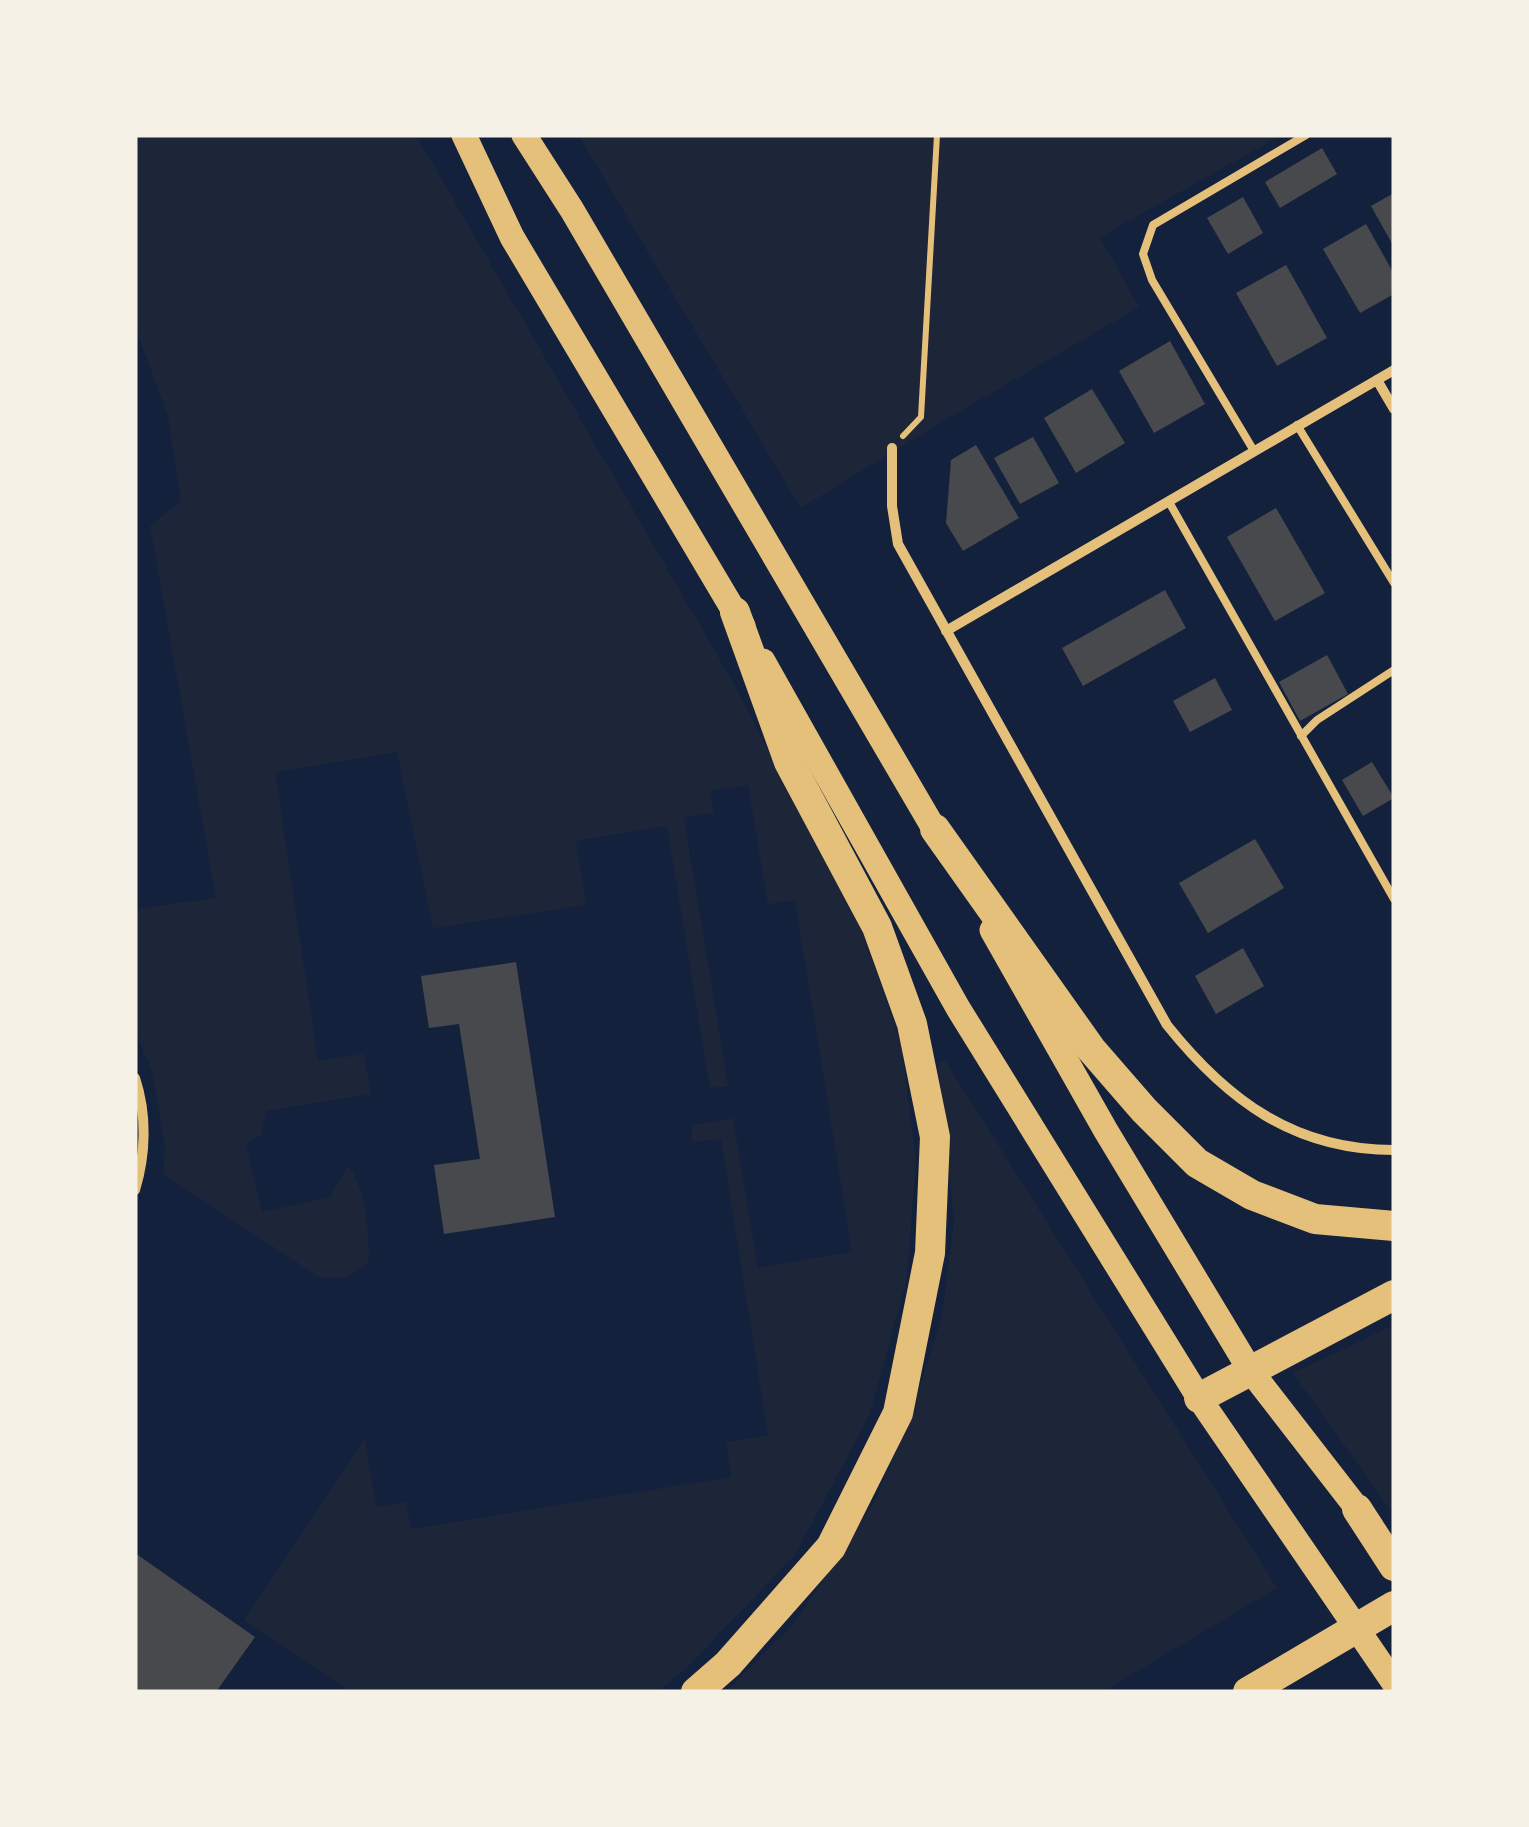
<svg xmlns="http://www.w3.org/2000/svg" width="1529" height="1827" viewBox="0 0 1529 1827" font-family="Roboto,sans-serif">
  <rect width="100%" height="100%" fill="#14213d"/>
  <g fill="#1d2539">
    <path d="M 135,135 L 416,135 L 734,684 L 860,926 L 901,1043 L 916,1162 L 907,1278 L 870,1414 L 795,1555 L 689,1665 L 658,1692 L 350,1692 L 244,1620 L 365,1439 L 376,1507 L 406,1502 L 411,1529 L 731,1477 L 726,1442 L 768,1435 L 721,1139 L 692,1142 L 692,1125 L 733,1118 L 758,1268 L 852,1252 L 795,900 L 768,904 L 748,785 L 710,791 L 714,813 L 684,818 L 728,1086 L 710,1088 L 667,826 L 576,841 L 586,905 L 433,928 L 397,752 L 275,772 L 318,1061 L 364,1054 L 371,1094 L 266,1111 L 261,1135 L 246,1143 L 262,1212 L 330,1197 L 348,1165 C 365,1186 371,1237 368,1264 L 345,1278 L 319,1277 L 163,1174 L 165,1149 L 152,1070 L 135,1033 L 135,909 L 216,898 L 150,526 L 181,501 L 168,417 L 135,327 Z"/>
    <polygon points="578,135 1282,135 1100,237 1139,307 935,426 801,508"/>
    <polygon points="938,1061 946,1062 1277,1588 1102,1692 726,1692 797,1620 875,1500 909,1421 942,1317 954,1221"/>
    <polygon points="1394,1325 1394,1515 1293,1373"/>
  </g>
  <g fill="#48494c">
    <polygon points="1322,148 1337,174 1280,208 1265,182"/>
    <polygon points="1394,193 1394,247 1371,206"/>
    <polygon points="1243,197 1263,233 1228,254 1207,218"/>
    <polygon points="1366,224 1394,274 1394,294 1360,313 1323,249"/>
    <polygon points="1286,265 1327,338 1277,366 1236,293"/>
    <polygon points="1170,341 1205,404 1154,433 1119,371"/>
    <polygon points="1092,389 1125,443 1076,473 1044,418"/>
    <polygon points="1033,437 1059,483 1020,504 994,458"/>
    <polygon points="976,445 1019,518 963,551 946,523 951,460"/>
    <polygon points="1276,508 1325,593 1275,621 1227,537"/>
    <polygon points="1165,590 1186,628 1083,686 1062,648"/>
    <polygon points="1327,655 1348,694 1300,721 1279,682"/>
    <polygon points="1215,678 1232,710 1190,732 1173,701"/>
    <polygon points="1372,762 1394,798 1363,816 1342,780"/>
    <polygon points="1255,839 1284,888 1208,933 1179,883"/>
    <polygon points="1243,948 1264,986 1216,1014 1195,976"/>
    <polygon points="516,962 555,1217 444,1234 434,1165 480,1159 459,1024 429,1028 421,976"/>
    <polygon points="135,1553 255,1637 216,1692 135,1692"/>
  </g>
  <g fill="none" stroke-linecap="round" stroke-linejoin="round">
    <polyline stroke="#e5c07b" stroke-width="6" points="903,436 921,417 937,135"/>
    <g stroke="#e5c07b" stroke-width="8">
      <polyline points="1297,425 1394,583"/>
      <polyline points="1254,451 1152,280 1143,254 1153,225 1306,135"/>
      <polyline points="1169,502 1394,899"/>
      <polyline points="1301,736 1317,720 1394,670"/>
    </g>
    <g stroke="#e5c07b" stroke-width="10">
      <polyline points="1377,380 1394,409"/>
      <path d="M 892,448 L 892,506 L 898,544 L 1167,1025 C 1227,1100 1294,1150 1394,1150"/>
      <polyline points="946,631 1394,370"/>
      <path d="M 135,1078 C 147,1114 146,1154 135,1190"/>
    </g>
    <g stroke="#e5c07b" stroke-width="25">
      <polyline points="464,135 512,237 743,626"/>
      <polyline points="524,135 572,210 943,844"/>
      <polyline points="763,661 958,1008 1199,1398 1394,1683"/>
      <polyline points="992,930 1106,1131 1250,1370 1370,1525"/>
    </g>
    <g stroke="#e5c07b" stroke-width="30">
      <polyline points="935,829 1091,1049 1144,1110 1197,1163 1252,1195 1315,1219 1394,1226"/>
      <polyline points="1199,1398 1394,1295"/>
      <polyline points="1357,1509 1394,1566"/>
      <polyline points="696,1692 728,1664 831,1547 898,1413 930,1253 935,1137 912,1024 877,927 789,762 735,612"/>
      <polyline points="1248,1692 1394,1606"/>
    </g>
  </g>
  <rect width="1529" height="1827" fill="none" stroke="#f6f1e7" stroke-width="275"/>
</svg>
